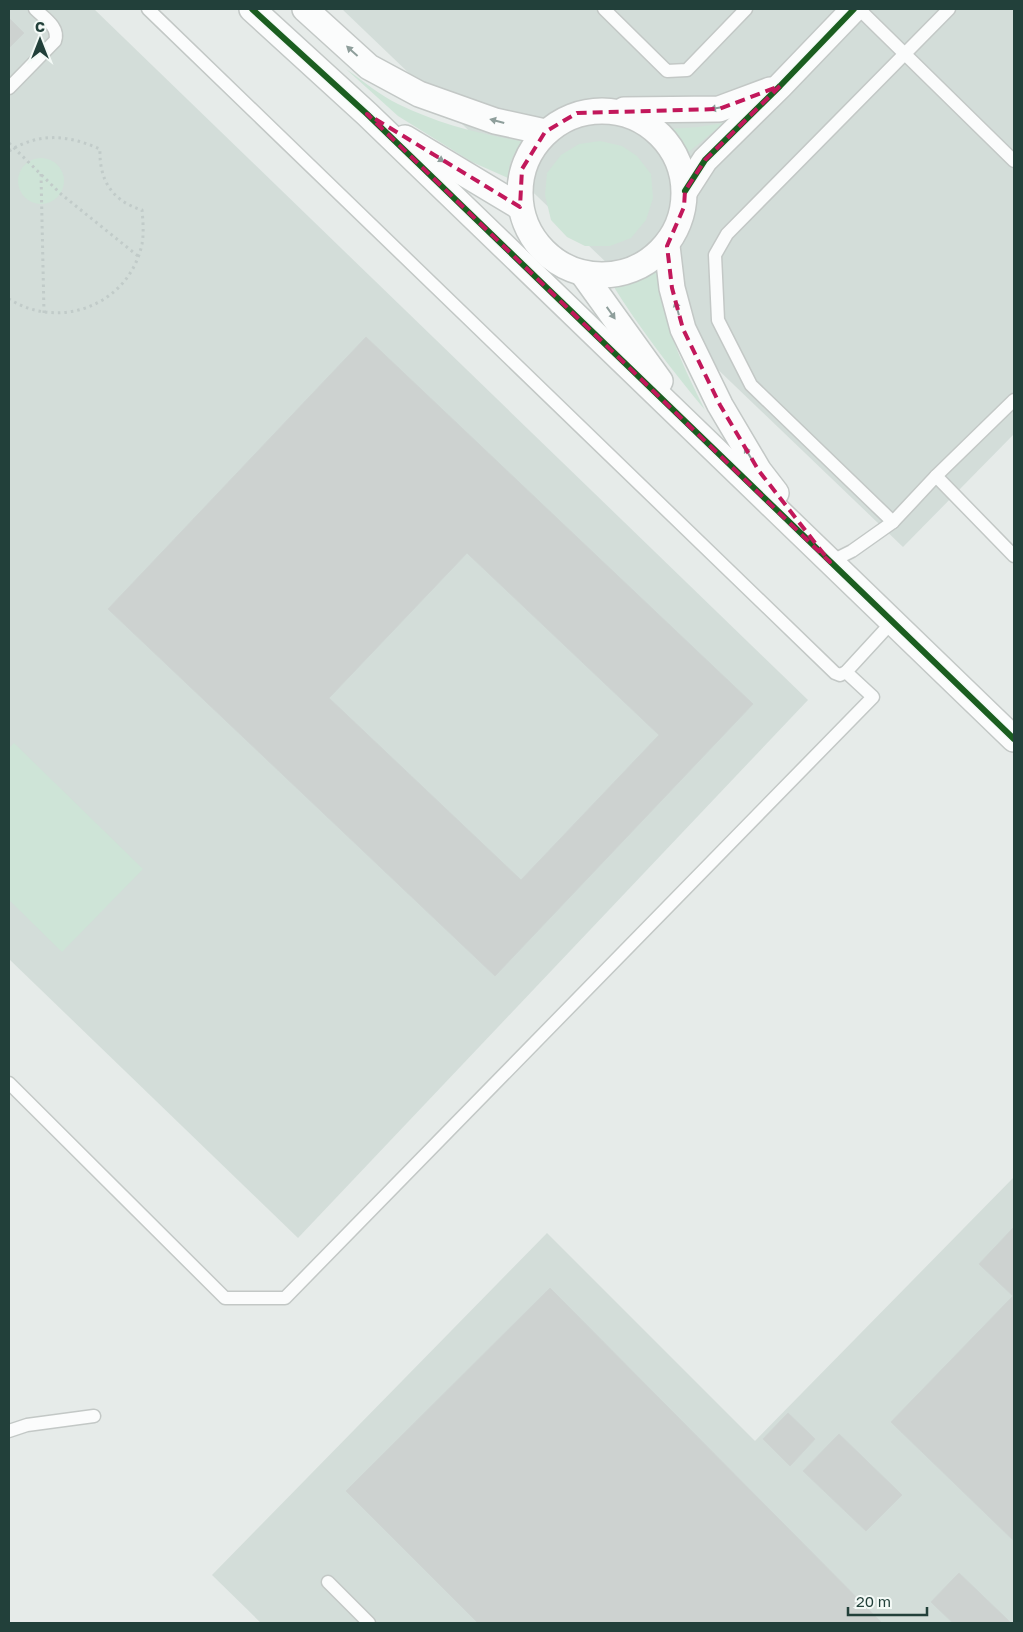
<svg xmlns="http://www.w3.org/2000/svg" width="1023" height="1632" viewBox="0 0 1023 1632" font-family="'Golos Text',sans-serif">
  <rect width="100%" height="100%" fill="#e6ebe9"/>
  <g fill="#d3ddd9">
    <polygon points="9,9 94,9 808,700 298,1238 9,959"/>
    <polygon points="342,9 1014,9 1014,434 903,547"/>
    <polygon points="1014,1177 1014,1623 261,1623 212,1575 547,1233 755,1441"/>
  </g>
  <g fill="#cee4d7">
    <path d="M 346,69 C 363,81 380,95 398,104 C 437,123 478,134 521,141 L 510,162 L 508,178 L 472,162 L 398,116 Z"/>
    <polygon points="724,123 685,155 675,137 668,129 698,127"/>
    <polygon points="600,141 622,146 637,156 651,174 653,198 646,220 631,238 610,246 585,246 567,237 551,220 545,195 547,173 561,155 579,144"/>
    <circle cx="41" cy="181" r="23"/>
    <path d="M 658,264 C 661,286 664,309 670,330 C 679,358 692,384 705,410 C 671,369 640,329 612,284 L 645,274 Z"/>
    <polygon points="14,743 143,869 62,952 9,900 9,748"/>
  </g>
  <g fill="#cdd2d0" stroke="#ced4d2" fill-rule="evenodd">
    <polygon points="9,18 24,33 9,48"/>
    <path d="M 366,337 L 753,704 L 495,976 L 108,609 ZM 467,553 L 659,735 L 521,880 L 329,698 Z"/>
    <polygon points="1014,1227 1014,1541 891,1422 1013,1296 979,1264"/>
    <polygon points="550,1288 882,1623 478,1623 346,1491"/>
    <polygon points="788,1413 815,1439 790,1466 763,1439"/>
    <polygon points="839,1434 902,1495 866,1531 803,1471"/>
    <polygon points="959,1573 1011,1623 953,1623 931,1602"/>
  </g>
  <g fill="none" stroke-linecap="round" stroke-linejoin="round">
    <g stroke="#c3c8c6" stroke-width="15">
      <g id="service">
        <polyline points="148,9 835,673 840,675 846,672 892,622"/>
        <polyline points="604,9 667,71 687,70 746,9"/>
        <polyline points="859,9 1014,161"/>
        <path d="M 9,88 L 55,41 C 60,27 44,18 35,9"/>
        <polyline points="936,476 1014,556"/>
        <polyline points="893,522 751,385 718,320 715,255 727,234 949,9"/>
        <polyline points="830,562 852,551 893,522 936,476 1014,400"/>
        <polyline points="9,1083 225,1298 285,1298 873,697 846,672"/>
        <polyline points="9,1431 27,1425 94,1416"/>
        <polyline points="328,1582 369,1623"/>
      </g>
    </g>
    <g stroke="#c3c8c6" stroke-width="28">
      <g id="minor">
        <polyline points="252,9 367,114 1014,739"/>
        <polyline points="305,9 369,67 419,94 495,121 545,132"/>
        <polyline points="624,110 719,109 770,90"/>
        <circle cx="602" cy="193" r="82"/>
        <polyline points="405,138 520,207"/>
        <polyline points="685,191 705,160 780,86 854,9"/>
        <polyline points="667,246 672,288 683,329 720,405 759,471 776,493"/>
        <polyline points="583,274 660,381"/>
      </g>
    </g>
    <g stroke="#c1cbc9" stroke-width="3" stroke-dasharray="2.5 4" stroke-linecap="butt">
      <polyline points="9,143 61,194 138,256"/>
      <path d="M 9,151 C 40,132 68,135 100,149 C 99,180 112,201 142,210 C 143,221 144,233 142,244 C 129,305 60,331 9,299"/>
      <polyline points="41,174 44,313"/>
    </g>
    <use href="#service" stroke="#fbfcfc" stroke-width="12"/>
    <use href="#minor" stroke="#fbfcfc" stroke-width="25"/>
    <g stroke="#f4faf7" stroke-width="9">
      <g id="cycleway">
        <polyline points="252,9 367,114 1014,739"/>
        <polyline points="685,191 705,160 780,86 854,9"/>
      </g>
    </g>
    <use href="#cycleway" stroke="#1b5e20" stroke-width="6"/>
  </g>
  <defs><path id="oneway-solid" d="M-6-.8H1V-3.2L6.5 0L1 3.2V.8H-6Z" transform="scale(1.25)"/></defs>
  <g fill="#8e9e9b">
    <use href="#oneway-solid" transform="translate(352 51) rotate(-138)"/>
    <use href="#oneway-solid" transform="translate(717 108) rotate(170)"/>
    <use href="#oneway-solid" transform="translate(497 121) rotate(-165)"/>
    <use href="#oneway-solid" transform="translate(438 158) rotate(31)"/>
    <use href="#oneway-solid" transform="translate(677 308) rotate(-105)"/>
    <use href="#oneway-solid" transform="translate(611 313) rotate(55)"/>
    <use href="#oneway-solid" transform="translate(748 453) rotate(-120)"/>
  </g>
  <path fill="none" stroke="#c2185b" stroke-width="4" stroke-dasharray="10 6" stroke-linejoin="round" d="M 780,86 L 705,160 L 685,191 L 684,207 L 667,246 L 672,288 L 683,329 L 720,405 L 759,471 L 830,562 L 367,114 L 520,207 L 522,169 L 545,132 L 577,113 L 719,109 Z"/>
  <rect width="1023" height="1632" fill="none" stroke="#22403a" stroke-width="20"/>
  <g transform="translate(40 40)" stroke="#f4faf7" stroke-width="4" paint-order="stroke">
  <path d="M0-4L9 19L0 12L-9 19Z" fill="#22403a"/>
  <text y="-8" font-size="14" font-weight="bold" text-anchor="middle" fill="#22403a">С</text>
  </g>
  <path d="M848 1607v8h79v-8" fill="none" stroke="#22403a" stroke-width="2.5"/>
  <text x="856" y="1607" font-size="15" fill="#22403a" stroke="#f4faf7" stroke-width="4" paint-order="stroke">20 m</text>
</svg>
